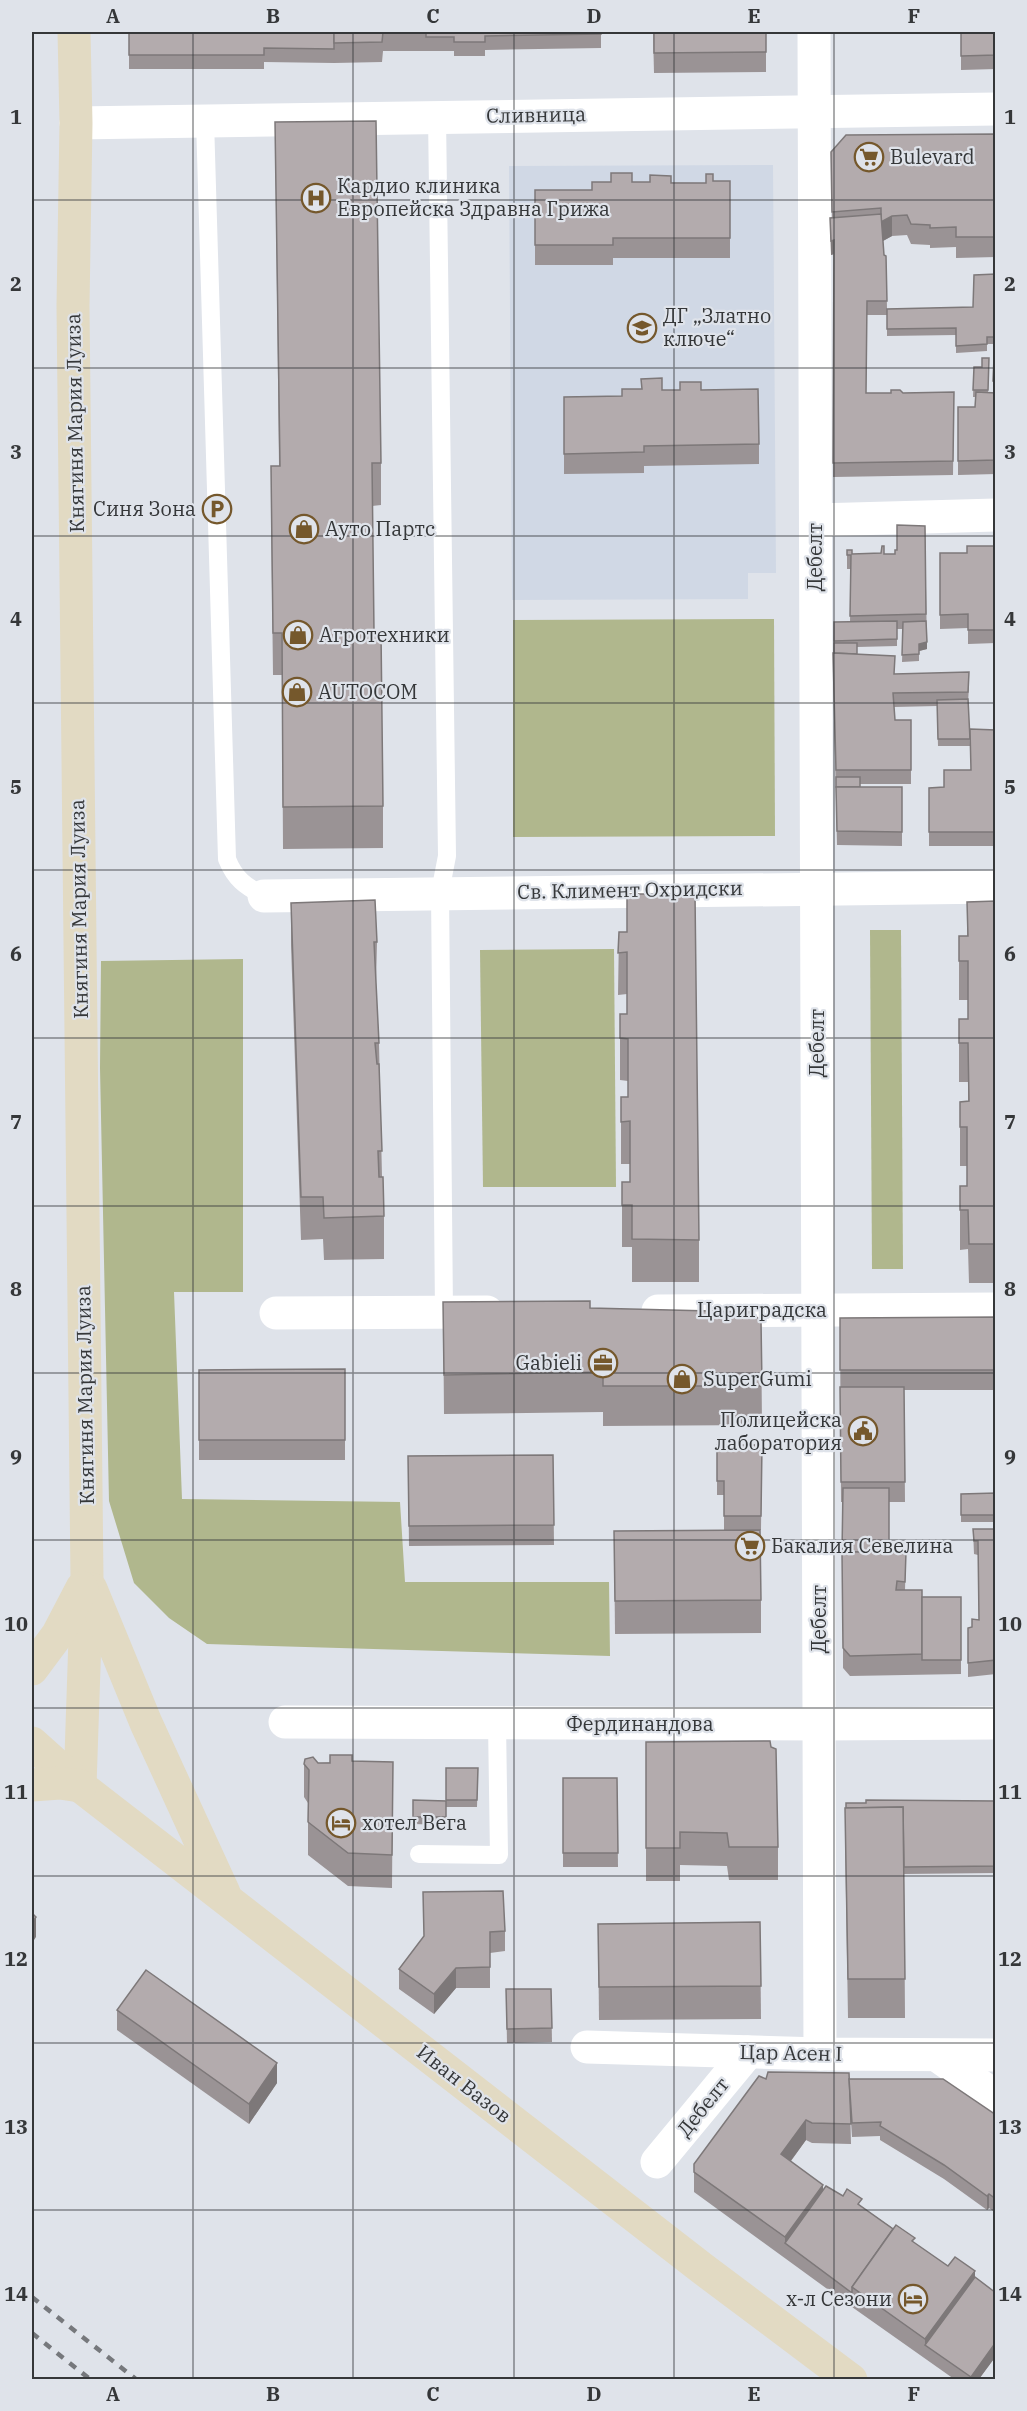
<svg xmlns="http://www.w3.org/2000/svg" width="1027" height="2411" viewBox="0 0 1027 2411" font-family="'IBM Plex Serif',serif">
  <rect width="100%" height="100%" fill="#dfe3ea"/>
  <polygon fill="#d0d8e5" points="773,165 776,573 748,573 748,599 512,600 509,166"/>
  <g fill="#b0b78d">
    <polygon points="774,619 775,836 513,837 513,620"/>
    <polygon points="870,930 901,930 903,1269 872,1269"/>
    <polygon points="614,949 616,1187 483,1187 480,950"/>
    <polygon points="243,959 243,1292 174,1292 182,1499 400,1502 405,1582 609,1582 610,1656 207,1644 169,1618 134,1583 109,1501 100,1068 101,961"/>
  </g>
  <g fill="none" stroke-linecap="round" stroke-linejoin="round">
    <g stroke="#fff" stroke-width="18">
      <polyline points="437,116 447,856 440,892 444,1312"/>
      <path d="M 205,120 L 227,859 C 235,879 245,886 264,896"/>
      <polyline points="419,1854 499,1855 497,1723"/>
    </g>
    <g stroke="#fff" stroke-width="33">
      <polyline points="814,32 820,2054"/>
      <polyline points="816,520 996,515"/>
      <polyline points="264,896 996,887"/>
      <polyline points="658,1311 996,1309"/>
      <polyline points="276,1313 487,1312"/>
      <polyline points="285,1722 819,1724 996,1723"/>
      <polyline points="587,2047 820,2054 996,2055"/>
      <polyline points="938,2056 996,2097"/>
      <polyline points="657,2162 748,2052"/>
    </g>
    <polyline stroke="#fff" stroke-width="33" points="76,123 996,109"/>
    <g stroke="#e2dac3" stroke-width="33">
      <polyline points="74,32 76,123 73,306 87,1579 80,1786"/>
      <polyline points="91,1589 146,1723 224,1893"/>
      <polyline points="32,1669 58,1634 82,1588"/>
      <polyline points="32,1743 80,1786 703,2269 851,2380"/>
      <polyline points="32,1785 60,1783 80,1786"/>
    </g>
    <g stroke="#76787c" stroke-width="4.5" stroke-dasharray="8 8" stroke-linecap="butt">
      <polyline points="32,2297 137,2380"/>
      <polyline points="32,2333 91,2380"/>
    </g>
  </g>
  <g fill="#9a9395">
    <polygon points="129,32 601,32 601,48 485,50 485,56 454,56 454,51 383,51 382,62 334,63 264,62 264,69 129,69"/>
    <polygon points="653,32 766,32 766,72 654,73"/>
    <polygon points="961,32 996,32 996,69 961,70"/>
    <polygon points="275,122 381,463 381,505 372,506 374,631 383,806 383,848 283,849 282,675 273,675 271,508 271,466 279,466"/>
    <polygon points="996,134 996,257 956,258 956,247 930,248 930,245 911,244 907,235 892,236 883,241 884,255 886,256 887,309 973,307 996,274 996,344 987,344 987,351 956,353 956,335 887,336 887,315 867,315 866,393 903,393 954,392 953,475 833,477 834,254 831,255 830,232 830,218 832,218 831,152"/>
    <polygon points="713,181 730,181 730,258 613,258 613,265 535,265 535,190 592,190 632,182 706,183"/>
    <polygon points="989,358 988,393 996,393 996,474 958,475 958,407 975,407 975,397 973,397 974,367 982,367"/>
    <polygon points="994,358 996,358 996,388 993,388"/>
    <polygon points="662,390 701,390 759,444 759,464 644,466 644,473 564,474 564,397 622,396"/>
    <polygon points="925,526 927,649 919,651 919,661 902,662 903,629 897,629 897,646 857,647 857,654 895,674 969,686 968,703 970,746 938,746 937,706 894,707 895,720 911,720 911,784 860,784 860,787 902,787 902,846 837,845 833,667 834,622 850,622 851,569 847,569 847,550 852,554 895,554 897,550"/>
    <polygon points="996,546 996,643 968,644 968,628 940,629 940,553 967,553"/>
    <polygon points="996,730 996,846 929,846 929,788 944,787 970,770"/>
    <polygon points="996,901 996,1283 969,1283 968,1249 960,1250 960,1186 967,1186 967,1166 960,1166 960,1102 968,1101 968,1082 959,1082 959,1019 968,1019 968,1000 959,1000 959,936 967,936 967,902"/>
    <polygon points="291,903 377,942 376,984 379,1043 382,1177 384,1216 384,1259 324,1260 323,1239 301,1240 291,945"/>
    <polygon points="619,932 627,932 699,1240 699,1282 632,1282 632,1247 622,1247 622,1182 630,1182 630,1164 621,1164 621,1097 628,1097 628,1081 620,1080 620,1014 627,1014 627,994 618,995"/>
    <polygon points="443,1302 590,1308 761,1321 762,1425 603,1426 603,1412 444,1414"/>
    <polygon points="996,1317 996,1390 904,1390 905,1502 889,1502 889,1552 906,1552 905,1590 922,1597 961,1597 961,1674 850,1676 843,1668 843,1502 841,1502 840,1318"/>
    <polygon points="345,1369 345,1460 199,1460 199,1370"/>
    <polygon points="717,1445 762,1445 761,1530 724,1530 724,1495 717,1495"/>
    <polygon points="553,1455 554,1545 409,1546 408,1456"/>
    <polygon points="996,1493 996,1522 961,1522 961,1494"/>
    <polygon points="973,1529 996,1529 996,1674 968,1677 968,1628 972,1627 979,1620 978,1555 974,1554"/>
    <polygon points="614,1531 761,1600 761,1633 615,1634"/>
    <polygon points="646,1742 778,1847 778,1880 729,1880 727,1866 680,1865 680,1881 646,1881"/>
    <polygon points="352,1761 393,1762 392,1888 348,1886 308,1855 308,1803 304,1797 304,1764"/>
    <polygon points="446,1768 478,1768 477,1807 446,1807"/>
    <polygon points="563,1778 617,1778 618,1867 563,1867"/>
    <polygon points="413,1800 446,1801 446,1825 413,1824"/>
    <polygon points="996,1801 996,1873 904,1874 905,2018 848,2018 845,1840 866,1803"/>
    <polygon points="423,1892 505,1931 505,1951 490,1953 490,1988 456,1988 434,2014 399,1989 399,1969 424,1937"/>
    <polygon points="760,1922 761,2019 599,2020 598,1924"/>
    <polygon points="506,1989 551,1989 552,2042 507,2043"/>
    <polygon points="117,2010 277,2083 249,2124 117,2030"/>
    <polygon points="766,2079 850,2079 996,2115 996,2213 989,2208 987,2210 944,2179 880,2140 880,2136 852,2137 850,2105 851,2144 812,2143 806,2140 791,2161 823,2191 843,2196 862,2207 948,2266 975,2277 996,2293 996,2356 979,2379 954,2379 852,2307 694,2192 694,2164"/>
  </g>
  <g fill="#7d7879">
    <polygon points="892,216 892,236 881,242 881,222"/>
    <polygon points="834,240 834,254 831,255 831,241"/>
    <polygon points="927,642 927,649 919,651 919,644"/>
    <polygon points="36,1917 36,1937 32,1943 32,1923"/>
    <polygon points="456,1968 456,1988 434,2014 434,1994"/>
    <polygon points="277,2063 277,2083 249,2124 249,2104"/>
    <polygon points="806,2120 806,2140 781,2174 781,2154"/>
    <polygon points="823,2185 823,2205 785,2243 785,2237"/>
    <polygon points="989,2194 989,2208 987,2210 987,2196"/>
    <polygon points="975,2271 975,2291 925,2345 925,2339"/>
    <polygon points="996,2342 996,2356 979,2379 971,2379 971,2377"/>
  </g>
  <g fill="#b3abad" stroke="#7d7879" stroke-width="1.5">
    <polygon points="129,32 334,32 334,49 264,48 264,55 129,55"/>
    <polygon points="334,32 383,32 382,42 334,43"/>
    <polygon points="426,32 601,32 601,34 485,36 485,42 454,42 454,37 426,37"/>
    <polygon points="654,32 766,32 766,52 654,53"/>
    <polygon points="961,32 996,32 996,55 961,56"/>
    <polygon points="376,121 381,463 372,463 374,631 381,632 383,806 283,807 282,633 273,633 271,466 280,466 275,122"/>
    <polygon points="996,134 996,237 956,237 956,227 930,228 930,225 911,224 907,215 892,216 881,222 881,208 832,212 831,152 846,135"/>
    <polygon points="611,173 632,173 632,182 650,182 650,175 671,176 671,183 706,183 706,174 713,174 713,181 730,181 730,238 613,238 613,245 535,245 535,190 592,190 592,182 611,182"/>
    <polygon points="881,214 884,255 886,256 887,301 867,301 866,393 891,393 891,390 900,390 903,393 954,392 953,461 833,463 834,240 831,241 830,218"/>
    <polygon points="996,274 996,337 987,337 987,344 956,346 956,328 887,329 887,309 973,307 974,275"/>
    <polygon points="982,358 989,358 988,390 973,390 974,367 982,367"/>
    <polygon points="994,358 996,358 996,381 993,381"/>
    <polygon points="662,378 662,390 680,390 680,382 701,382 701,390 758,389 759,444 644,446 644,452 564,454 564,397 622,396 622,389 642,389 641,379"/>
    <polygon points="976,392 996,393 996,460 958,461 958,407 975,407"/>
    <polygon points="897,525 925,526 926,614 850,616 851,555 847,555 847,550 852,550 852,554 881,553 882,546 884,546 884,554 895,554 895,550 897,550"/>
    <polygon points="967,546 996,546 996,630 968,630 968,614 940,615 940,553 967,553"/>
    <polygon points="897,621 897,639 834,641 834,622"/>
    <polygon points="926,621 927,642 919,644 919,654 902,655 903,622"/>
    <polygon points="834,643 857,643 857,654 834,653"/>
    <polygon points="833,653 895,656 894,674 969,672 968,692 893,693 895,720 911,720 911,770 836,770"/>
    <polygon points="968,699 970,739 938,739 937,700"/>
    <polygon points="970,729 996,730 996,832 929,832 929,788 944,787 944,770 971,770"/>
    <rect x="836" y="777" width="24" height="10"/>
    <polygon points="836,787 902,787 902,832 837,831"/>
    <polygon points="627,894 695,894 699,1240 632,1239 632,1205 622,1205 622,1182 630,1182 630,1121 621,1122 621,1097 628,1097 628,1039 620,1038 620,1014 627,1014 627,952 618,953 619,932 627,932"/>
    <polygon points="375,900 377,942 374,942 379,1043 375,1043 377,1064 379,1064 382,1151 378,1151 379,1177 383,1177 384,1216 324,1218 323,1197 301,1197 291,903"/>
    <polygon points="996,901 996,1244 969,1244 968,1210 960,1210 960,1186 967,1186 967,1127 960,1127 960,1102 969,1101 968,1043 959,1043 959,1019 968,1019 968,961 959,961 959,936 968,936 967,902"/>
    <polygon points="590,1301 590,1308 751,1312 761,1321 762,1386 603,1386 603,1372 444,1375 443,1302"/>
    <polygon points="996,1317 996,1370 840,1370 840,1318"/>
    <polygon points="345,1369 345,1440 199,1440 199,1370"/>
    <polygon points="840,1387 904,1387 905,1482 841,1482"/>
    <polygon points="717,1445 762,1445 761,1516 724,1516 724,1481 717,1481"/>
    <polygon points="553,1455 554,1525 409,1526 408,1456"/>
    <polygon points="843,1488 889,1488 889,1552 842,1552"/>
    <polygon points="996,1493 996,1515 961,1515 961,1494"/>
    <polygon points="973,1529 996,1529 996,1660 968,1663 968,1628 972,1627 972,1619 979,1620 978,1541 974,1541"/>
    <polygon points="760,1530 761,1600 615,1601 614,1531"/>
    <polygon points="842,1552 906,1552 905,1582 897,1581 896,1590 922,1590 922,1654 850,1656 843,1648"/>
    <rect x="922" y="1597" width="39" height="63"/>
    <polygon points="770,1741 771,1747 776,1749 778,1847 729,1847 727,1833 680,1832 680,1848 646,1848 646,1742"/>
    <polygon points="330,1755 352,1755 352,1761 393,1762 392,1855 348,1853 308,1822 309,1770 304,1764 305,1759 313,1757 318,1763 330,1763"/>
    <polygon points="446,1768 478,1768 477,1800 446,1800"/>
    <polygon points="563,1778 617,1778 618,1853 563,1853"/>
    <polygon points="413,1800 446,1801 446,1817 413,1817"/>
    <polygon points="866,1800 996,1801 996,1866 904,1867 903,1807 846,1808 846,1803 866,1803"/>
    <polygon points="903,1807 905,1979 848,1979 845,1808"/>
    <polygon points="503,1891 505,1931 490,1932 490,1967 456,1968 434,1994 399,1969 424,1936 423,1892"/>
    <polygon points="32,1913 36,1917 32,1923"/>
    <polygon points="760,1922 761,1986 599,1987 598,1924"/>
    <polygon points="146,1970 277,2063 249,2104 117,2010"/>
    <polygon points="506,1989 551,1989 552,2028 507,2029"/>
    <polygon points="768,2072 849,2073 851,2124 812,2123 806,2120 781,2154 823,2185 785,2237 694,2172 694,2164 759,2076 766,2079"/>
    <polygon points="849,2079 943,2079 996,2115 996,2199 989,2194 987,2196 944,2165 880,2126 881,2122 852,2123"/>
    <polygon points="826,2186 843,2196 847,2189 862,2199 858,2204 893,2229 852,2287 852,2293 785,2243"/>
    <polygon points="896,2225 915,2238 912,2241 948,2266 955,2257 975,2271 925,2339 852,2287"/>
    <polygon points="975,2277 996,2293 996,2342 971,2377 925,2345"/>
  </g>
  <path fill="none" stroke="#353739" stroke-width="1.5" stroke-opacity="0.55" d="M 193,32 L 193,2380M 353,32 L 353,2380M 514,32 L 514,2380M 674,32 L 674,2380M 834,32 L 834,2380M 32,200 L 996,200M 32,368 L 996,368M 32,536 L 996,536M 32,703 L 996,703M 32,870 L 996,870M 32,1038 L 996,1038M 32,1206 L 996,1206M 32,1373 L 996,1373M 32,1540 L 996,1540M 32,1708 L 996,1708M 32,1876 L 996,1876M 32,2043 L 996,2043M 32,2210 L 996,2210"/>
  <defs>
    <g id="supermarket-ring" transform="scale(1.5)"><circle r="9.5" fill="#dfe3ea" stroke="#75582c" stroke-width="1.5"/><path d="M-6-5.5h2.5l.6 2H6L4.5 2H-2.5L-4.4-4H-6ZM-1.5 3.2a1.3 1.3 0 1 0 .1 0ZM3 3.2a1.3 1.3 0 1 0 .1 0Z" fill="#75582c"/></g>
    <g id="hospital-ring" transform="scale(1.5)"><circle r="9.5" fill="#dfe3ea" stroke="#75582c" stroke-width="1.5"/><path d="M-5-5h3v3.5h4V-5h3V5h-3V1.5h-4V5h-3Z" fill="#75582c"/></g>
    <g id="school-ring" transform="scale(1.5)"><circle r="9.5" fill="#dfe3ea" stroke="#75582c" stroke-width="1.5"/><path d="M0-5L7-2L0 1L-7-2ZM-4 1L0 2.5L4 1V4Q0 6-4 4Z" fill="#75582c"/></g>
    <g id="parking-ring" transform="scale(1.5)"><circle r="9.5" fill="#dfe3ea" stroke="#75582c" stroke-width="1.5"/><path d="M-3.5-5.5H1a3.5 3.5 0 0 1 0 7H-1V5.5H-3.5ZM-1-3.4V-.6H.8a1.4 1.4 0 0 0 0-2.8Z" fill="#75582c"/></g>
    <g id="shop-ring" transform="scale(1.5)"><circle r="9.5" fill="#dfe3ea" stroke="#75582c" stroke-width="1.5"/><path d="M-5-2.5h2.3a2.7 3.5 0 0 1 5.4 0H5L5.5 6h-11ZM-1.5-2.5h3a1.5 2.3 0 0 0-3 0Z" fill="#75582c"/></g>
    <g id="office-ring" transform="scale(1.5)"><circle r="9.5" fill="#dfe3ea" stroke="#75582c" stroke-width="1.5"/><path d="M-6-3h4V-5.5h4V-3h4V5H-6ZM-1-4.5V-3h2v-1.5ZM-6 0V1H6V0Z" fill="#75582c"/></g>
    <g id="civic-ring" transform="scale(1.5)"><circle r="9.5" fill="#dfe3ea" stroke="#75582c" stroke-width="1.5"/><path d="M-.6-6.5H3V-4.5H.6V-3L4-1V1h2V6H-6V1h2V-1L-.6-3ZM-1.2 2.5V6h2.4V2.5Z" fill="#75582c"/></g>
    <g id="hotel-ring" transform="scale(1.5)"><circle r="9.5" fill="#dfe3ea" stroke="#75582c" stroke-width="1.5"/><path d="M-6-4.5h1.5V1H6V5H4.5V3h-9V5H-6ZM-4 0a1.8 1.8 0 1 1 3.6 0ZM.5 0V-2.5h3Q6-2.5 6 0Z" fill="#75582c"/></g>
  </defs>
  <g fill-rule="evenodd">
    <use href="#supermarket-ring" x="869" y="157"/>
    <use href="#hospital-ring" x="316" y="198"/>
    <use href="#school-ring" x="642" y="328"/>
    <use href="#parking-ring" x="217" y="509"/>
    <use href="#shop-ring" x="304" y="529"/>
    <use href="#shop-ring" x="298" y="635"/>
    <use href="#shop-ring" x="297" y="692"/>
    <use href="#office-ring" x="603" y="1363"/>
    <use href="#shop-ring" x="682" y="1379"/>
    <use href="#civic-ring" x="863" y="1431"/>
    <use href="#supermarket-ring" x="750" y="1546"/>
    <use href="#hotel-ring" x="341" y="1823"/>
    <use href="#hotel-ring" x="913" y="2299"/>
  </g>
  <g text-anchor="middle" stroke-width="4.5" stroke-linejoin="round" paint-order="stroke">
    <g font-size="20" fill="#353739" stroke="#dfe3ea">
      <text transform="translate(536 115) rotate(-1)" y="7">Сливница</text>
      <text transform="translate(75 423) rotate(-91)" y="7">Княгиня Мария Луиза</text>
      <text transform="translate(815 557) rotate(-90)" y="7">Дебелт</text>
      <text transform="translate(630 890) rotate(-1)" y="7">Св. Климент Охридски</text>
      <text transform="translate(79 909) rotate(-91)" y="7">Княгиня Мария Луиза</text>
      <text transform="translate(817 1043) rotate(-90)" y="7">Дебелт</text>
      <text x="762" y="1317">Цариградска</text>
      <text transform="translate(85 1395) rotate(-91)" y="7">Княгиня Мария Луиза</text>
      <text transform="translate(819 1619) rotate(-90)" y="7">Дебелт</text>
      <text x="640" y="1731">Фердинандова</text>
      <text transform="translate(791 2053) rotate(1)" y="7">Цар Асен I</text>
      <text transform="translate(464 2084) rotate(38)" y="7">Иван Вазов</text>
      <text transform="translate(703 2107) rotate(-51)" y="7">Дебелт</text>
    </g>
    <g font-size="20" fill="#353739" stroke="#dfe3ea" text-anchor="start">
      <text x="890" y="164">Bulevard</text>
      <text x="337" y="193">Кардио клиника<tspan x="337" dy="23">Европейска Здравна Грижа</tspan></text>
      <text x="663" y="323">ДГ „Златно<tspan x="663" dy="23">ключе“</tspan></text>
      <text x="196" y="516" text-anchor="end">Синя Зона</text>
      <text x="325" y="536">Ауто Партс</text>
      <text x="319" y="642">Агротехники</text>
      <text x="318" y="699">AUTOCOM</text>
      <text x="582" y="1370" text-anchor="end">Gabieli</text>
      <text x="703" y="1386">SuperGumi</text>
      <text x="842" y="1427" text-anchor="end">Полицейска<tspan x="842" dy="23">лаборатория</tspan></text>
      <text x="771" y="1553">Бакалия Севелина</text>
      <text x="362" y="1830">хотел Вега</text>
      <text x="892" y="2306" text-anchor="end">х-л Сезони</text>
    </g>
  </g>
  <rect width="1027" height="2411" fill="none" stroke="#dfe3ea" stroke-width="66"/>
  <rect x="33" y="33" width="961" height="2345" fill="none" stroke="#353739" stroke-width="2"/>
  <g font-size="20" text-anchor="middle" font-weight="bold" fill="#353739">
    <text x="113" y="23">A</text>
    <text x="273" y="23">B</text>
    <text x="433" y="23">C</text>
    <text x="594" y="23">D</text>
    <text x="754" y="23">E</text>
    <text x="914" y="23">F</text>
    <text x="16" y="124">1</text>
    <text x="1010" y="124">1</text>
    <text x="16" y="291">2</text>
    <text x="1010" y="291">2</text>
    <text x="16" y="459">3</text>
    <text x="1010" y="459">3</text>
    <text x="16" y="626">4</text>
    <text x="1010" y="626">4</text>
    <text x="16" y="794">5</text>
    <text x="1010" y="794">5</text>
    <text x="16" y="961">6</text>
    <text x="1010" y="961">6</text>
    <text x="16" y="1129">7</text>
    <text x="1010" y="1129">7</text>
    <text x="16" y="1296">8</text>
    <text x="1010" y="1296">8</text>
    <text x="16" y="1464">9</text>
    <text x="1010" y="1464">9</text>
    <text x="16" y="1631">10</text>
    <text x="1010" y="1631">10</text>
    <text x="16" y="1799">11</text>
    <text x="1010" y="1799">11</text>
    <text x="16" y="1966">12</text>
    <text x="1010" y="1966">12</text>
    <text x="16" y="2134">13</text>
    <text x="1010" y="2134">13</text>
    <text x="16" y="2301">14</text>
    <text x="1010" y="2301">14</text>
    <text x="113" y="2401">A</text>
    <text x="273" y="2401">B</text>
    <text x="433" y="2401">C</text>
    <text x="594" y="2401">D</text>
    <text x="754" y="2401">E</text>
    <text x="914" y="2401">F</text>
  </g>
</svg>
